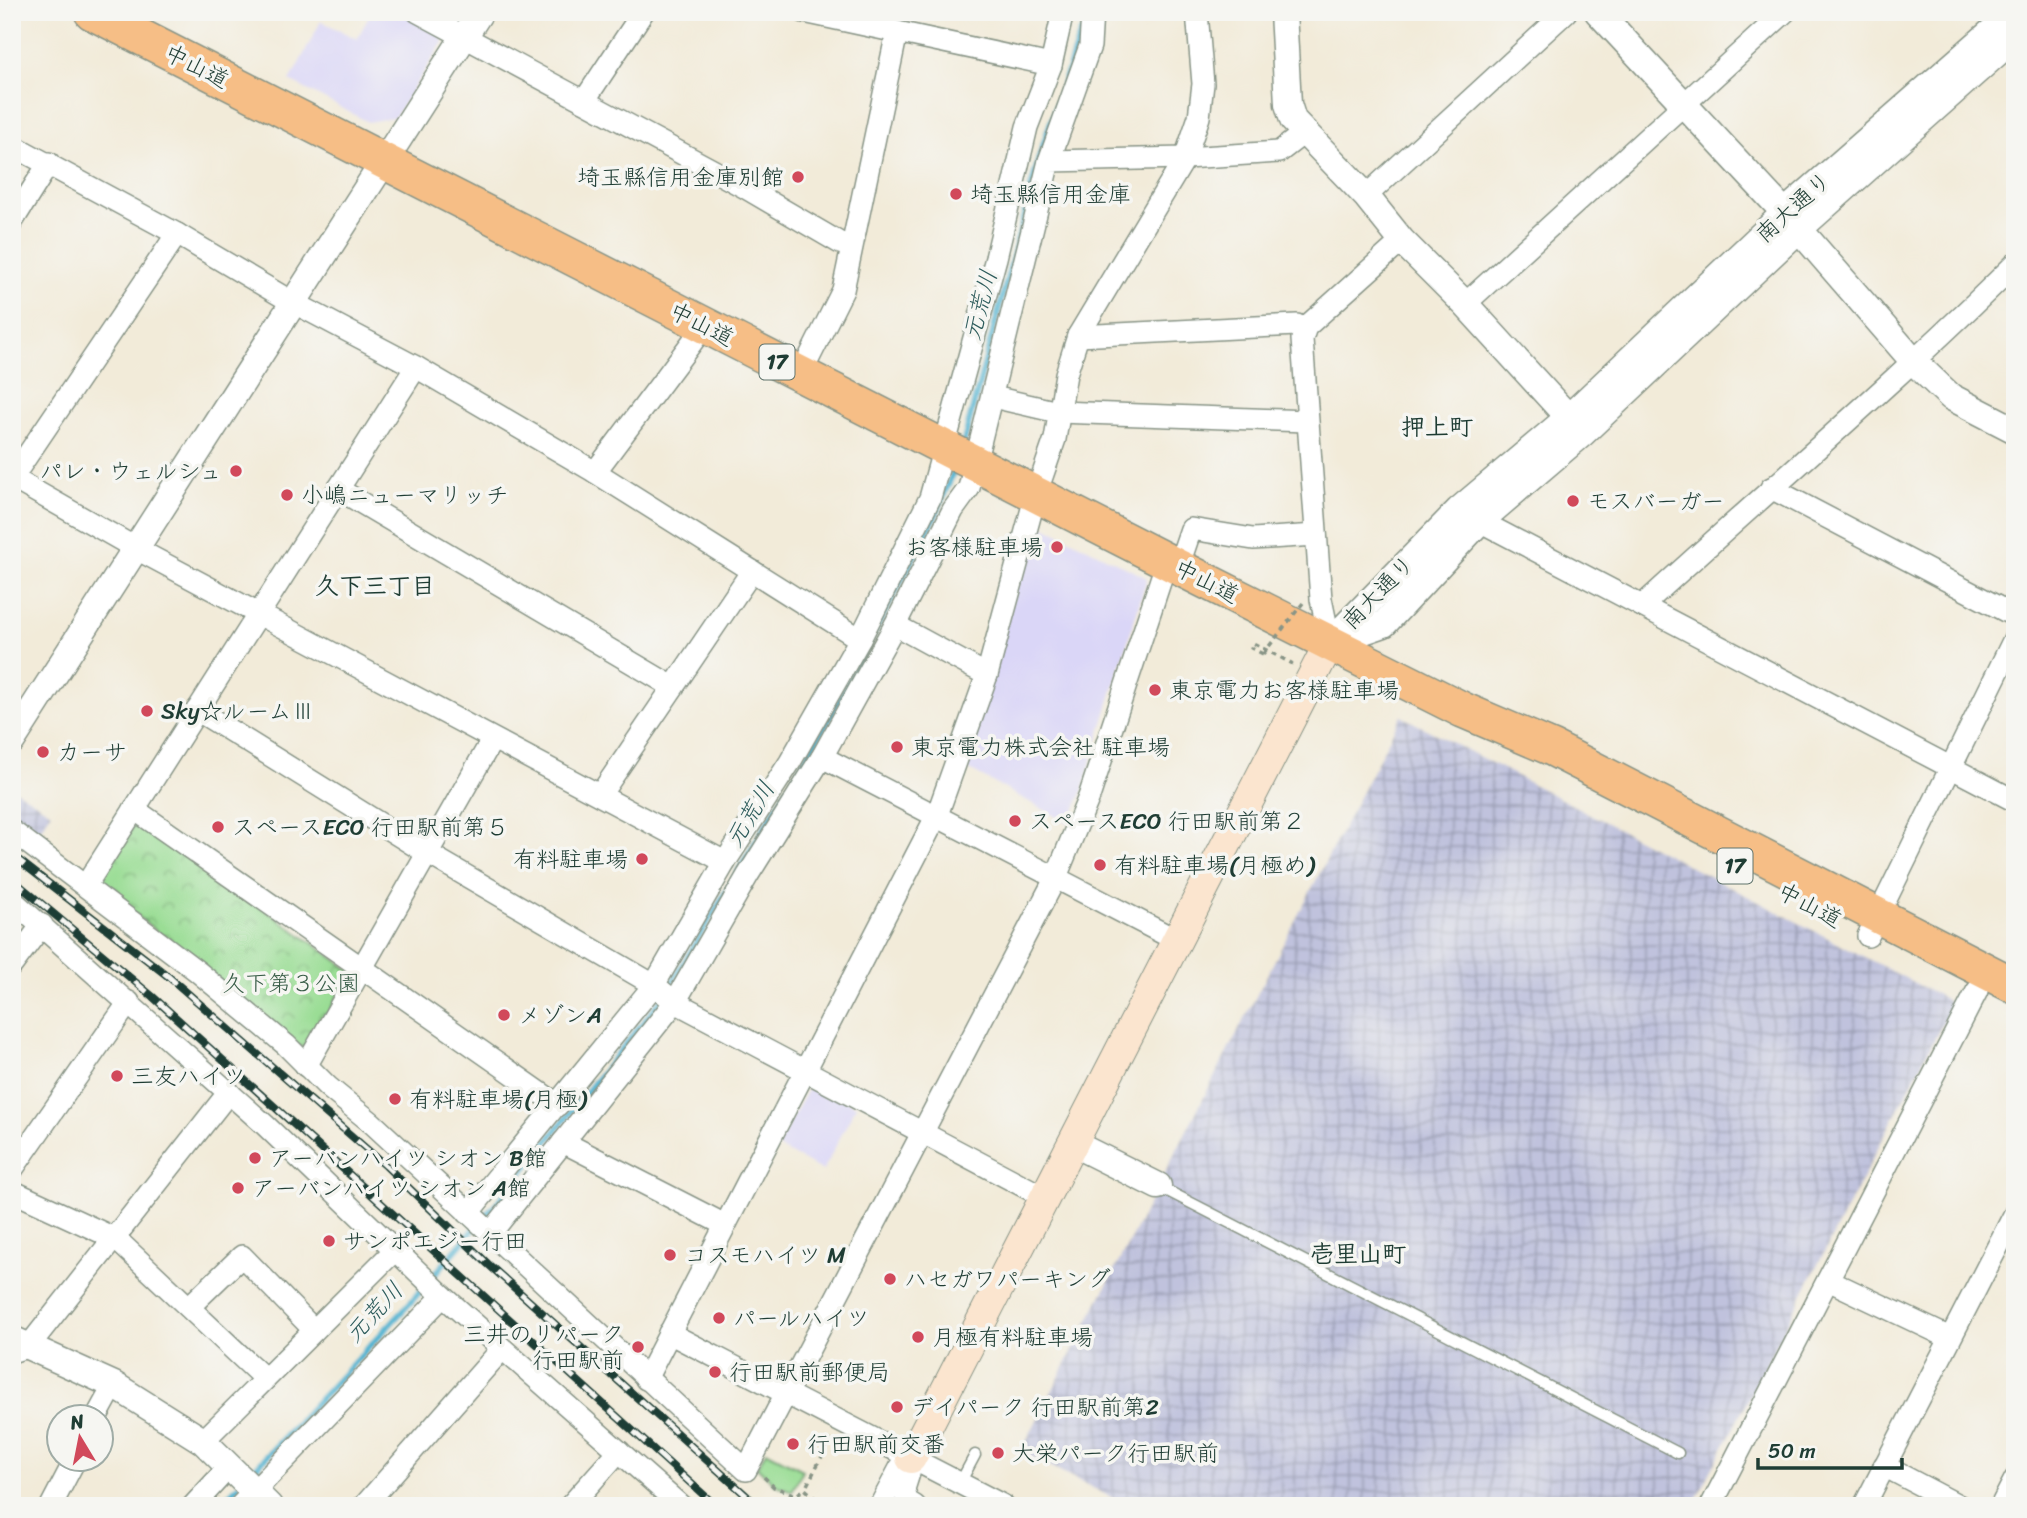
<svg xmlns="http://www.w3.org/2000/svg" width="2027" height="1518" viewBox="0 0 2027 1518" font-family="Sriracha,'Klee One',sans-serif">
  <defs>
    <pattern id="industrial-grid" width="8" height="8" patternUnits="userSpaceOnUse" patternTransform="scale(1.75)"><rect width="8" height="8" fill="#c0c2dd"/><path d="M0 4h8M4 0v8" fill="none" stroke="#9b9fb4"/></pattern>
    <pattern id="park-crowns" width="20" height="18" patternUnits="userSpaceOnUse" patternTransform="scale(1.75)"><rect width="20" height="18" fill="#9add94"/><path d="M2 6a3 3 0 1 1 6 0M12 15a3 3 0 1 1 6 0" fill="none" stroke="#7db47a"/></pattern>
  </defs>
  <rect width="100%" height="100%" fill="#f6f6f2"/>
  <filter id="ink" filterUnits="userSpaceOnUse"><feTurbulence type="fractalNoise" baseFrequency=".0143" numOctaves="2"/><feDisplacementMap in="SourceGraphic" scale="14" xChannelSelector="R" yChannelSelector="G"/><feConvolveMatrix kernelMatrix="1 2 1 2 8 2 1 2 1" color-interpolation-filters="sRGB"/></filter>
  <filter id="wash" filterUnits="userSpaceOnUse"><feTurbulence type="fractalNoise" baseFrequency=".00686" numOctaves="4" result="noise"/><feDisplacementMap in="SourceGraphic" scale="28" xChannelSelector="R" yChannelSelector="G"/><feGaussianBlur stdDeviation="1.57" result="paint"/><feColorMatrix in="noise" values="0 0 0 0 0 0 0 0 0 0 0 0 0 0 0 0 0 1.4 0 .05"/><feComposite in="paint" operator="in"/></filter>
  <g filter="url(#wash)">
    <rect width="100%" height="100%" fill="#f2ebd9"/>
    <g fill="#dad6f7">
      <polygon points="371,12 400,12 441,34 443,42 395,117 368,122 290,81 321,21 357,39"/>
      <polygon points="1036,522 1147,578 1081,795 1069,823 962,766"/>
      <polygon points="811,1083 856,1106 823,1171 777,1147"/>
    </g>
    <g fill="url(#industrial-grid)">
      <polygon points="1401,716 1953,1003 1693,1506 1128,1506 1021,1451"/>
      <polygon points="12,788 51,812 35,838 12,822"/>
    </g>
    <polygon fill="#9add94" stroke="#5c8d64" stroke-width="2" points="766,1451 803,1470 792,1491 776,1485 757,1467"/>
    <polygon fill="url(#park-crowns)" stroke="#5c8d64" stroke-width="2" points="137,820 352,971 310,1045 300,1047 103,888 101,876"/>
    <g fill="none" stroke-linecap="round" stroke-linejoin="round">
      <g stroke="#53b4d1" stroke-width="6">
        <polyline points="963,445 1039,158 1081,32"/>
        <polyline points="248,1476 410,1303 507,1191 662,999 830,718 935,517 956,465"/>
        <polyline points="219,1506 238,1486"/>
      </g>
    </g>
  </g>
  <g filter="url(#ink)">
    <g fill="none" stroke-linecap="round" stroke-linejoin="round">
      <g stroke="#889486" stroke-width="13">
        <g id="service">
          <polyline points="1158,1186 1678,1453"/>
          <polyline points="960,1483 975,1455"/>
        </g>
      </g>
      <g stroke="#889486" stroke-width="24">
        <g id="minor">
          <polyline points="418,12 744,187 840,243 851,246"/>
          <polyline points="804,12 1051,65"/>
          <polyline points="584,101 643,12"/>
          <polyline points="12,145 177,234 285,298 416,367 595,472 860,639"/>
          <polyline points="1049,161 1090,46 1092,12"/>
          <polyline points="1366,196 1566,12"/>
          <polyline points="12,222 49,163"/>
          <polyline points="177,234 12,478 144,553 725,862"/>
          <polyline points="1465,304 1785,12"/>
          <polyline points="1078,336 1297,325 1304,330"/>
          <polyline points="801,374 843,290 897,32"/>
          <polyline points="993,397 1058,412 1307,421"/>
          <polyline points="595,472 705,325"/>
          <polyline points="1771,488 2015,616"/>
          <polyline points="338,489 673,687"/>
          <polyline points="1468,515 2015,801"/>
          <polyline points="1178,567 1191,529 1253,539 1316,535"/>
          <path d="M 1642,606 C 1766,492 1895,383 2015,264"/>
          <polyline points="895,625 987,675"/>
          <polyline points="1330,642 1321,599 1302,339 1306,327 1402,241"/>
          <polyline points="197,710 427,853 654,985 675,1002 1044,1197"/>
          <polyline points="822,757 1176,940"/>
          <polyline points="600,795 752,571"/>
          <polyline points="134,809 558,1105"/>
          <polyline points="12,831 197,971 286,1045 328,1087 372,1123 746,1470 1056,877 1089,797 1167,561"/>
          <polyline points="86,885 416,367"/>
          <polyline points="12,900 265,1125 443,1296"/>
          <polyline points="1868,936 2015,637"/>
          <polyline points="12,965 42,925"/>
          <polyline points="306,1066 492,740"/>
          <polyline points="563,1142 725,1225"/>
          <polyline points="12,1170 129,1002"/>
          <polyline points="12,1191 116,1239 265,1379"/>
          <polyline points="468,1213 654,985 725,862 790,762 860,639 930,498 996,258 1027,127 1051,65 1063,12"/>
          <polyline points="490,1234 675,1002 748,875 822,757 895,625 953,510 969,488 1049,161 1185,158 1279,152 1305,132"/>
          <polyline points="1828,1280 1950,1338"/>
          <polyline points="189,1307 242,1256 314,1330"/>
          <polyline points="669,1333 1004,1506"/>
          <polyline points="14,1351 29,1346 229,1092"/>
          <polyline points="646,1379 937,815 987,675 1036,494 1055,439 1066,374 1078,336 1185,158 1199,117 1203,84 1197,12"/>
          <polyline points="97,1416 114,1385"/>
          <polyline points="203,1441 395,1250"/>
          <polyline points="1884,1466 1960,1506"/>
          <polyline points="911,1467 904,1489 907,1501 915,1506"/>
          <polyline points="51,1506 76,1458"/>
          <polyline points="193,1506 229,1467"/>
          <polyline points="240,1506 443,1296 681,1506"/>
          <polyline points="364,1506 501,1350"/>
          <polyline points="570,1506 619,1451"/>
          <polyline points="880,1506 900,1468 911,1458"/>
          <polyline points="1711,1506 1977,991"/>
          <polyline points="1864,1506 2015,1213"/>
          <polyline points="2001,1506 2015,1479"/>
        </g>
      </g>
      <g stroke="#889486" stroke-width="29">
        <g id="tertiary">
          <polyline points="1283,12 1288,104 1293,120 1366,196 1402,241 1465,304 1579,429"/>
          <polyline points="1598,12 1785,213 1915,363 1951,397 2015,430"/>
          <polyline points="1330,642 1459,510 1568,418 1791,207 2014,12"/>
          <polyline points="1332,642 1384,624 1480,521 1583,433 1799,229 2015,37"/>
          <polyline points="12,741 480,12"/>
          <polyline points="1074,1144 1158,1186"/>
          <polyline points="12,1339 114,1385 203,1441 269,1506"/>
        </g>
      </g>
      <g stroke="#889486" stroke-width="32">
        <polyline id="secondary" points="911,1458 1330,642"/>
      </g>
      <g stroke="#889486" stroke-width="38">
        <polyline id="trunk" points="92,12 1178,567 1463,710 1552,748 2015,986"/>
      </g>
      <g stroke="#889486" stroke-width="3.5" stroke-dasharray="5 5" stroke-linecap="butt">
        <polyline points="1263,654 1251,648 1253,643 1293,664"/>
        <polyline points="764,1477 774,1487 796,1495 805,1489"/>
        <polyline points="824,1506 805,1489 831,1439"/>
      </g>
      <use href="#service" stroke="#fff" stroke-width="10"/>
      <use href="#minor" stroke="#fff" stroke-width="21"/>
      <use href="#tertiary" stroke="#fff" stroke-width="26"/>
      <use href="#secondary" stroke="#fbe5cf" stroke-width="30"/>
      <use href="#trunk" stroke="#f6be86" stroke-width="35"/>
      <g stroke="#1f3d34" stroke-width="8">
        <g id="rail">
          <polyline points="12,855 169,977 386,1166 488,1264 758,1506"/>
          <polyline points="12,879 152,996 716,1506"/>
        </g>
      </g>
      <use href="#rail" stroke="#f6f6f2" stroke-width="5" stroke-dasharray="16" stroke-linecap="butt"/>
      <polyline stroke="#889486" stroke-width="3.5" stroke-dasharray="5 5" stroke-linecap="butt" points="1263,654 1303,603"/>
    </g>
  </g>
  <g fill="#d1495b" stroke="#f6f6f2" stroke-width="2.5">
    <circle cx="798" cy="177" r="7"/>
    <circle cx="956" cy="194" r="7"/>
    <circle cx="236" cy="471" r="7"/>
    <circle cx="287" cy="495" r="7"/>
    <circle cx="1573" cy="501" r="7"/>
    <circle cx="1057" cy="547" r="7"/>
    <circle cx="1155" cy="690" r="7"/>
    <circle cx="147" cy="711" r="7"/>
    <circle cx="897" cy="747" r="7"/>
    <circle cx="43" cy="752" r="7"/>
    <circle cx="1015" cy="821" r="7"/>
    <circle cx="218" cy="827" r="7"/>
    <circle cx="642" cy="859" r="7"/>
    <circle cx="1100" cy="865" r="7"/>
    <circle cx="504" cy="1015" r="7"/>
    <circle cx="117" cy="1076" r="7"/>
    <circle cx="395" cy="1099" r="7"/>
    <circle cx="255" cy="1158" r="7"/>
    <circle cx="238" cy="1188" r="7"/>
    <circle cx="329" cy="1241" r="7"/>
    <circle cx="670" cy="1255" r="7"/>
    <circle cx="890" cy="1279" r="7"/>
    <circle cx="719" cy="1318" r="7"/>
    <circle cx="918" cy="1337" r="7"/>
    <circle cx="638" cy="1347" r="7"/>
    <circle cx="715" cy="1372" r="7"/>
    <circle cx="897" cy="1407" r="7"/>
    <circle cx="793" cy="1444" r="7"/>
    <circle cx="998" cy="1453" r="7"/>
  </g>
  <g text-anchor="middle" stroke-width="7" stroke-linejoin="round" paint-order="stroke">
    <g fill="#f6f6f2" stroke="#60746d" stroke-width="2">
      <rect x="759.5" y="344.5" width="35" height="35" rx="5"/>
      <rect x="1717.5" y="848.5" width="35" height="35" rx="5"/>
    </g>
    <g font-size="21" font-weight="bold" fill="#1f3d34">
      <text x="777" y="369">17</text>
      <text x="1735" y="873">17</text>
    </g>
    <g font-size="23" fill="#1f3d34" stroke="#f6f6f2">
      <text transform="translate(197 66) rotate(27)" y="8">中山道</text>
      <text transform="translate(1793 207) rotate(-42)" y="8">南大通り</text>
      <text transform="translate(702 324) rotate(27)" y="8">中山道</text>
      <text transform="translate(1207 581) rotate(27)" y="8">中山道</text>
      <text transform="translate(1378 592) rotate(-46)" y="8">南大通り</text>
      <text transform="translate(1810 905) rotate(28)" y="8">中山道</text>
    </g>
    <g font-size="23" fill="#1f3d34" stroke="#f6f6f2" text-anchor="start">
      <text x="784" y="185" text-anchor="end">埼玉縣信用金庫別館</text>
      <text x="970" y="202">埼玉縣信用金庫</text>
      <text x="222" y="479" text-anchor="end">パレ・ウェルシュ</text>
      <text x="301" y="503">小嶋ニューマリッチ</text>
      <text x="1587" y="509">モスバーガー</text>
      <text x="1043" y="555" text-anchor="end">お客様駐車場</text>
      <text x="1169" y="698">東京電力お客様駐車場</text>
      <text x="161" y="719">Sky☆ルームⅢ</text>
      <text x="911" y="755">東京電力株式会社 駐車場</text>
      <text x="57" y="760">カーサ</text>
      <text x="1029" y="829">スペースECO 行田駅前第２</text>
      <text x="232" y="835">スペースECO 行田駅前第５</text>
      <text x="628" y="867" text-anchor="end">有料駐車場</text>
      <text x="1114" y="873">有料駐車場(月極め)</text>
      <text x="518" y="1023">メゾンA</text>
      <text x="131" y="1084">三友ハイツ</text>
      <text x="409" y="1107">有料駐車場(月極)</text>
      <text x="269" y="1166">アーバンハイツ シオン B館</text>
      <text x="252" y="1196">アーバンハイツ シオン A館</text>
      <text x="343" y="1249">サンポエジー行田</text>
      <text x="684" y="1263">コスモハイツ M</text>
      <text x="904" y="1287">ハセガワパーキング</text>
      <text x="733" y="1326">パールハイツ</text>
      <text x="624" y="1342" text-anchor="end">三井のリパーク<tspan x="624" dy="26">行田駅前</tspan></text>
      <text x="932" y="1345">月極有料駐車場</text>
      <text x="729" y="1380">行田駅前郵便局</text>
      <text x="911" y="1415">デイパーク 行田駅前第2</text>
      <text x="807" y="1452">行田駅前交番</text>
      <text x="1012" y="1461">大栄パーク行田駅前</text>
    </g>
    <g font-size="23" fill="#385d47" stroke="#f6f6f2">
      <text x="291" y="991">久下第３公園</text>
    </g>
    <g font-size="24" font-style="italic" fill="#2c5b5b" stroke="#f6f6f2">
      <text transform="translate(980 305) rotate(-75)" y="8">元荒川</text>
      <text transform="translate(750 814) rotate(-59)" y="8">元荒川</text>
      <text transform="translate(374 1312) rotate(-47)" y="8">元荒川</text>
    </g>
    <g font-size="24" font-weight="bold" fill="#1f3d34" stroke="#f6f6f2">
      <text x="1437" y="435">押上町</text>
      <text x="375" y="594">久下三丁目</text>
      <text x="1358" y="1262">壱里山町</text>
    </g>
  </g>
  <rect width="2027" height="1518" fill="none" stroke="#f6f6f2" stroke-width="42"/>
  <g transform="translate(80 1438) rotate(350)"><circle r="33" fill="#f6f6f2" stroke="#a0aca6" stroke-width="2"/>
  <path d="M0-5L12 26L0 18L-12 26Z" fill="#d1495b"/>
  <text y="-10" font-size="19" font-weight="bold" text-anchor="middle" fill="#1f3d34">N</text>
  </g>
  <path d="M1758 1458v10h144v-10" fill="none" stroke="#1f3d34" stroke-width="3.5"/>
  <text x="1768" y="1458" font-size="21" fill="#1f3d34" stroke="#f6f6f2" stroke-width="5" paint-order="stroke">50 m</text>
</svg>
